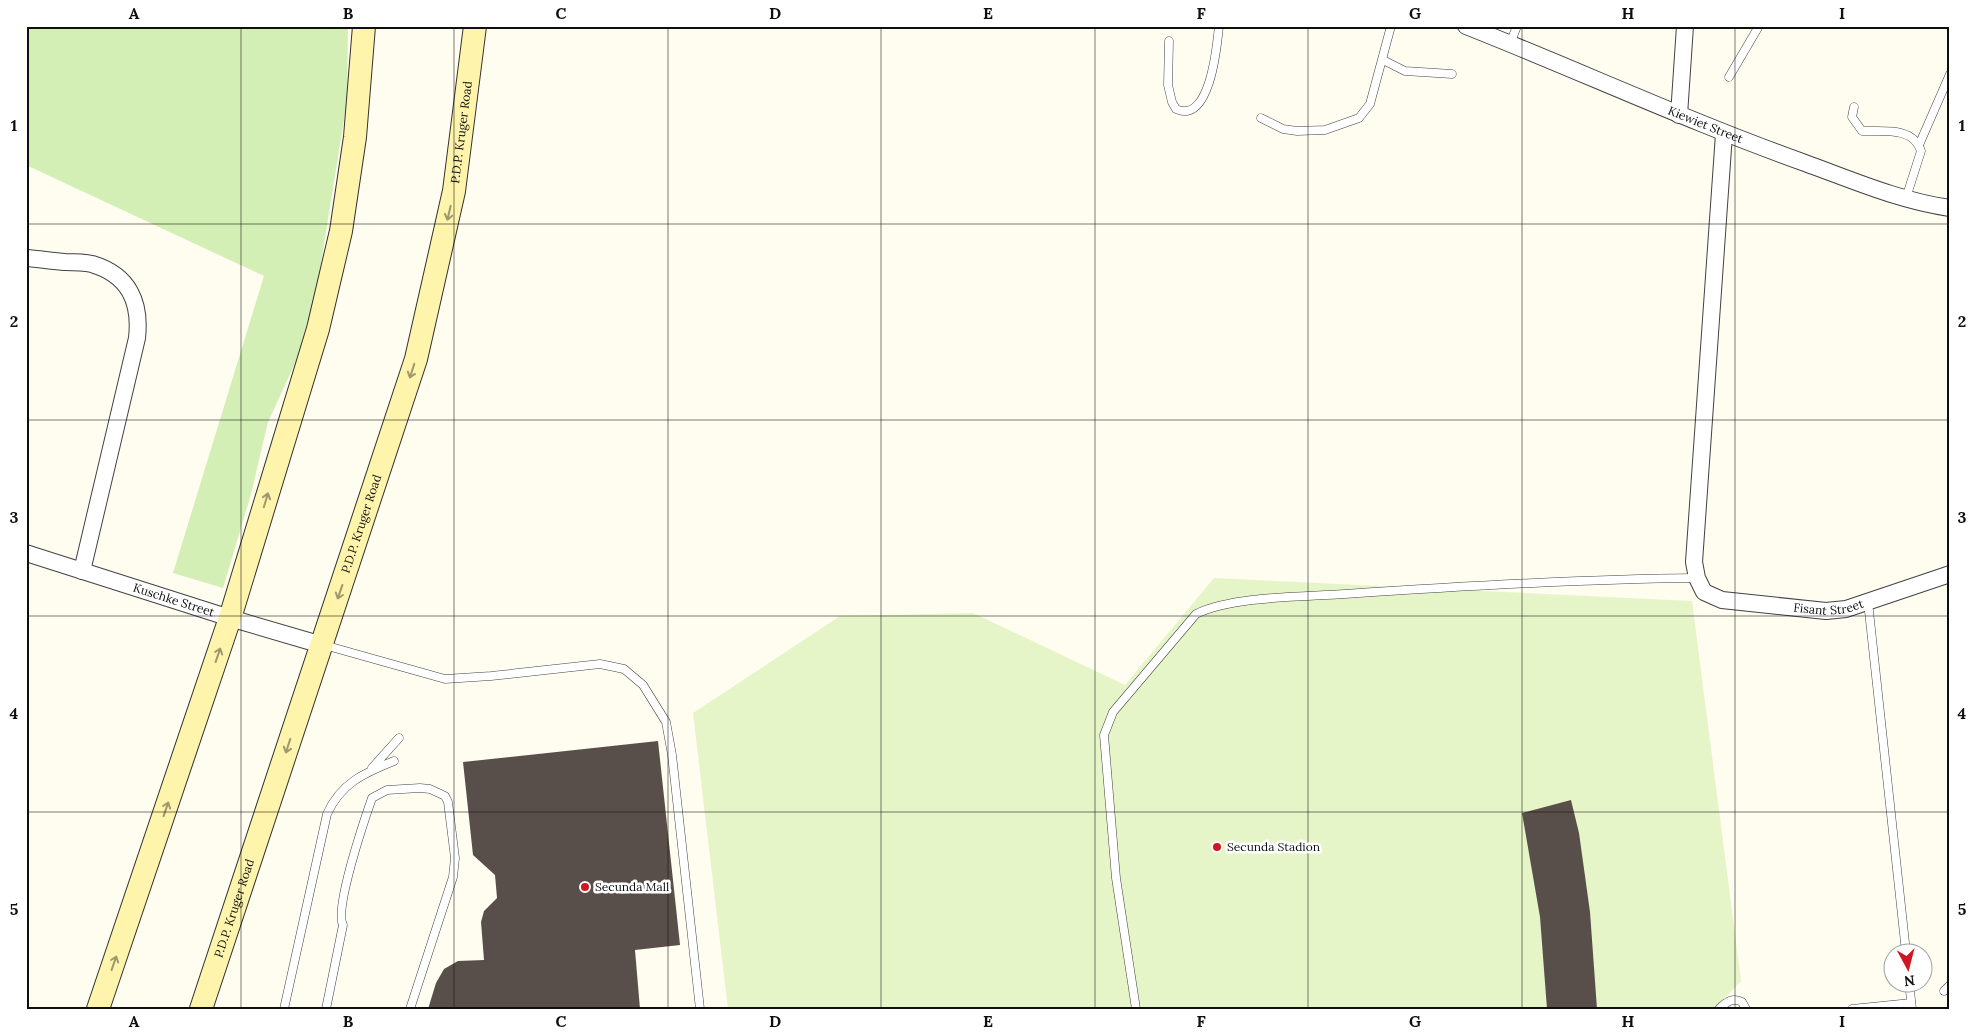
<svg xmlns="http://www.w3.org/2000/svg" width="1976" height="1035" viewBox="0 0 1976 1035" font-family="Lora,serif">
  <rect width="100%" height="100%" fill="#fffcf0"/>
  <polygon fill="#d4efb5" points="26,26 348,26 347,101 317,288 297,359 268,422 251,494 223,588 173,573 264,276 26,165"/>
  <polygon fill="#e6f5c8" points="1214,578 1692,601 1741,981 1714,1009 728,1009 693,713 840,616 973,613 1125,685"/>
  <g fill="#594f4a">
    <polygon points="658,741 680,945 635,950 640,1009 428,1009 436,983 444,969 458,961 484,960 481,922 484,911 497,898 495,875 473,855 463,762"/>
    <polygon points="1571,800 1579,833 1590,912 1597,1009 1547,1009 1540,917 1522,813"/>
  </g>
  <g fill="none" stroke-linecap="round" stroke-linejoin="round">
    <g stroke="#424242" stroke-width="9">
      <g id="lane">
        <path d="M 1169,41 L 1168,85 L 1172,102 L 1176,109 C 1210,125 1217,46 1219,26"/>
        <polyline points="1510,44 1517,26"/>
        <polyline points="1383,60 1405,71 1452,74"/>
        <polyline points="1729,77 1759,26"/>
        <path d="M 1854,107 L 1852,117 L 1862,131 C 1882,132 1913,126 1921,151 L 1906,198"/>
        <polyline points="1261,118 1283,129 1297,131 1325,130 1359,118 1370,104 1391,26"/>
        <polyline points="1919,145 1950,74"/>
        <polyline points="1868,602 1906,952"/>
        <polyline points="324,645 445,679 491,676 600,664 624,669 643,685 666,722 672,755 700,1009"/>
        <polyline points="372,768 399,738"/>
        <polyline points="1909,982 1912,1009"/>
        <polyline points="1944,991 1950,985"/>
        <path d="M 284,1009 L 327,814 C 341,783 364,773 394,761"/>
        <path d="M 326,1009 L 343,925 C 334,909 365,818 372,798 L 387,790 L 420,788 L 430,789 L 445,796 L 448,802 L 455,858 L 453,877 L 410,1009"/>
        <path d="M 1136,1009 L 1116,878 L 1104,735 L 1113,712 L 1196,614 C 1233,596 1302,597 1345,594 C 1462,586 1579,579 1697,578"/>
        <path d="M 1719,1009 C 1726,1002 1733,997 1742,1002 L 1746,1009"/>
        <polyline points="1852,1009 1911,1003"/>
      </g>
    </g>
    <g stroke="#424242" stroke-width="18">
      <g id="street">
        <path id="s1" d="M 1466,26 C 1580,71 1690,122 1805,163 C 1852,180 1900,201 1950,208"/>
        <polyline points="1679,115 1685,26"/>
        <path id="s2" d="M 1724,134 L 1694,562 L 1697,578 L 1704,592 L 1722,600 L 1826,611 L 1846,609 L 1950,574"/>
        <path d="M 26,258 C 39,259 52,261 65,262 C 73,262 83,262 92,264 C 129,275 141,302 137,338 L 82,571"/>
        <path id="s3" d="M 26,553 L 230,618 L 322,645"/>
      </g>
    </g>
    <g stroke="#313131" stroke-width="24">
      <g id="secondary">
        <polyline points="98,1009 230,618 318,329 341,231 355,137 364,26"/>
        <path id="s4" d="M 201,1009 L 416,359 L 454,191 L 475,26"/>
      </g>
    </g>
    <use href="#lane" stroke="#fff" stroke-width="8"/>
    <use href="#street" stroke="#fff" stroke-width="16"/>
    <use href="#secondary" stroke="#fff4ab" stroke-width="22"/>
  </g>
  <defs><path id="oneway-shaft" d="M-6 0H5M1.5-3L5.5 0L1.5 3" fill="none" stroke-width="1.6" stroke-linecap="round" stroke-linejoin="round" transform="scale(1.25)"/></defs>
  <g stroke="#9f986d">
    <use href="#oneway-shaft" transform="translate(449 213) rotate(103)"/>
    <use href="#oneway-shaft" transform="translate(412 371) rotate(108)"/>
    <use href="#oneway-shaft" transform="translate(266 500) rotate(-73)"/>
    <use href="#oneway-shaft" transform="translate(340 592) rotate(109)"/>
    <use href="#oneway-shaft" transform="translate(218 655) rotate(-71)"/>
    <use href="#oneway-shaft" transform="translate(288 746) rotate(108)"/>
    <use href="#oneway-shaft" transform="translate(166 809) rotate(-71)"/>
    <use href="#oneway-shaft" transform="translate(114 963) rotate(-71)"/>
  </g>
  <path fill="none" stroke="#0f0f0f" stroke-width="1" stroke-opacity="0.55" d="M 241,26 L 241,1009M 454,26 L 454,1009M 668,26 L 668,1009M 881,26 L 881,1009M 1095,26 L 1095,1009M 1308,26 L 1308,1009M 1522,26 L 1522,1009M 1735,26 L 1735,1009M 26,224 L 1950,224M 26,420 L 1950,420M 26,616 L 1950,616M 26,812 L 1950,812"/>
  <g fill="#cf1623" stroke="#fff" stroke-width="2">
    <circle cx="1217" cy="847" r="5"/>
    <circle cx="585" cy="887" r="5"/>
  </g>
  <g text-anchor="middle" stroke-width="5" stroke-linejoin="round" paint-order="stroke">
    <g font-size="12" fill="#0f0f0f" stroke="#fff">
      <text dy="4" stroke="none"><textPath href="#s1" startOffset="259">Kiewiet Street</textPath></text>
      <text dy="4" stroke="none"><textPath href="#s4" startOffset="916">P.D.P. Kruger Road</textPath></text>
      <text dy="4" stroke="none"><textPath href="#s4" startOffset="511">P.D.P. Kruger Road</textPath></text>
      <text dy="4" stroke="none"><textPath href="#s3" startOffset="155">Kuschke Street</textPath></text>
      <text dy="4" stroke="none"><textPath href="#s2" startOffset="588">Fisant Street</textPath></text>
      <text dy="4" stroke="none"><textPath href="#s4" startOffset="106">P.D.P. Kruger Road</textPath></text>
    </g>
    <g font-size="12" fill="#0f0f0f" stroke="#fff" text-anchor="start">
      <text x="1227" y="851">Secunda Stadion</text>
      <text x="595" y="891">Secunda Mall</text>
    </g>
  </g>
  <rect width="1976" height="1035" fill="none" stroke="#ffffff" stroke-width="55"/>
  <g transform="translate(1908 968) rotate(173)"><circle r="24" fill="#ffffff" stroke="#9f9f9f"/>
  <path d="M0-4L9 19L0 12L-9 19Z" fill="#cf1623"/>
  <text y="-8" font-size="14" font-weight="bold" text-anchor="middle" fill="#0f0f0f">N</text>
  </g>
  <rect x="28" y="28" width="1920" height="980" fill="none" stroke="#0f0f0f" stroke-width="2"/>
  <g font-size="16" text-anchor="middle" font-weight="bold" fill="#0f0f0f">
    <text x="134" y="19">A</text>
    <text x="348" y="19">B</text>
    <text x="561" y="19">C</text>
    <text x="775" y="19">D</text>
    <text x="988" y="19">E</text>
    <text x="1201" y="19">F</text>
    <text x="1415" y="19">G</text>
    <text x="1628" y="19">H</text>
    <text x="1842" y="19">I</text>
    <text x="14" y="131">1</text>
    <text x="1962" y="131">1</text>
    <text x="14" y="327">2</text>
    <text x="1962" y="327">2</text>
    <text x="14" y="523">3</text>
    <text x="1962" y="523">3</text>
    <text x="14" y="719">4</text>
    <text x="1962" y="719">4</text>
    <text x="14" y="915">5</text>
    <text x="1962" y="915">5</text>
    <text x="134" y="1027">A</text>
    <text x="348" y="1027">B</text>
    <text x="561" y="1027">C</text>
    <text x="775" y="1027">D</text>
    <text x="988" y="1027">E</text>
    <text x="1201" y="1027">F</text>
    <text x="1415" y="1027">G</text>
    <text x="1628" y="1027">H</text>
    <text x="1842" y="1027">I</text>
  </g>
</svg>
